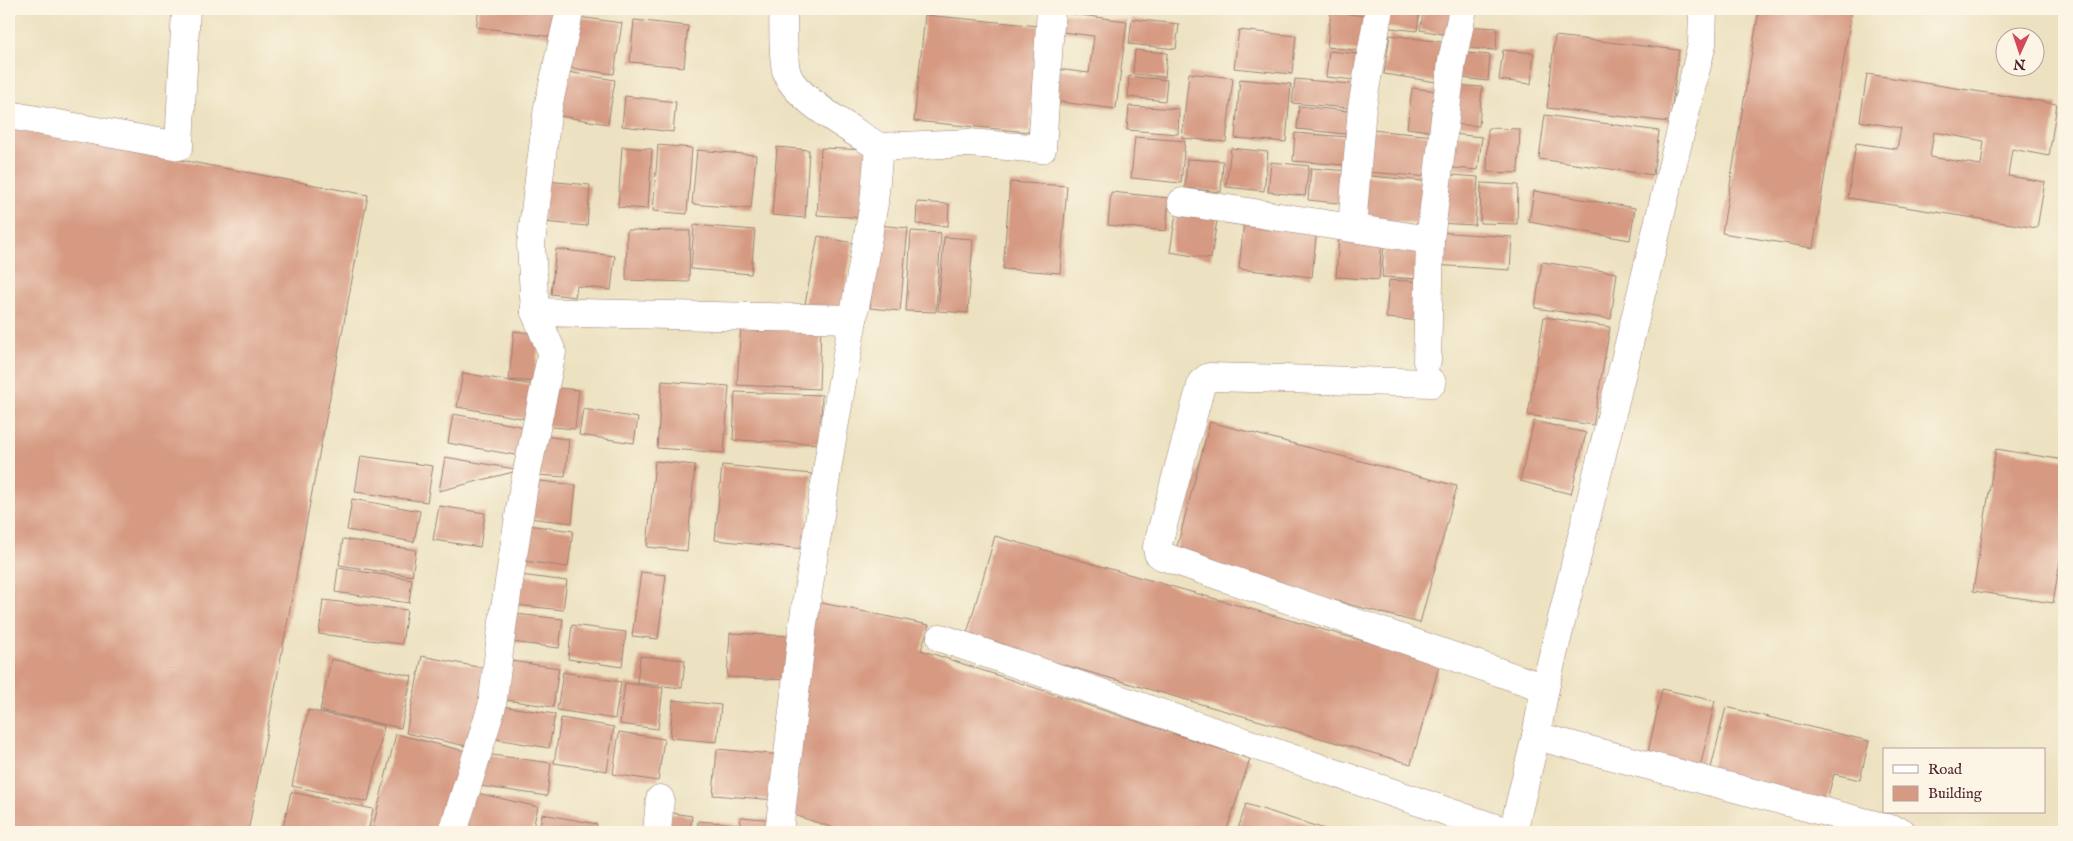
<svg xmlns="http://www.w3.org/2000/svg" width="2073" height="841" viewBox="0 0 2073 841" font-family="'IM FELL English',serif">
  <rect width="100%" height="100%" fill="#fcf5e5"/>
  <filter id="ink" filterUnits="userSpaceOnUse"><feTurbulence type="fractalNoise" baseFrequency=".02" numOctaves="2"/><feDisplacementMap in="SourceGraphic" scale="10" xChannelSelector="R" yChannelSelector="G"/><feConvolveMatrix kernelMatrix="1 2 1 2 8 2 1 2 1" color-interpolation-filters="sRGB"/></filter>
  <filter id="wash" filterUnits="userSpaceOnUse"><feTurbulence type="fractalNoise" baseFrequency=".0096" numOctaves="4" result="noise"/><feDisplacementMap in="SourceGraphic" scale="20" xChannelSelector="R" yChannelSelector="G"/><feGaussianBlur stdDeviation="1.12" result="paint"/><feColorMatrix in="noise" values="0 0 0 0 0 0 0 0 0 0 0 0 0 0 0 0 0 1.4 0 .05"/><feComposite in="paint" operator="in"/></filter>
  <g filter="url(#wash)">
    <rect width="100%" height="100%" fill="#ece1c0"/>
    <g id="blocks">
      <g fill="#d69a82" fill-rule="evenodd">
        <polygon points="479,9 557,9 553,37 476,27"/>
        <polygon points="680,9 707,9 707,13"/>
        <polygon points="1385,9 1420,9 1417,31 1382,27"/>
        <polygon points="1424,9 1458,9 1454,36 1420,30"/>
        <polygon points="1759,9 1852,9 1813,248 1722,233"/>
        <polygon points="1057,12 1127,21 1116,109 1045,100 1049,68 1089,73 1094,36 1054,31"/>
        <polygon points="1331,12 1373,17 1369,52 1327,47"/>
        <polygon points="925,15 1039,26 1029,132 914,121"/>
        <polygon points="578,17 622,23 614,74 570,68"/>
        <polygon points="1132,19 1179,24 1176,49 1129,44"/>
        <polygon points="634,20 688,26 684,67 630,62"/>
        <polygon points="1465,26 1497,28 1496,50 1463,48"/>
        <polygon points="1239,30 1296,36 1292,74 1234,68"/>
        <polygon points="1390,35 1448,43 1443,83 1384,74"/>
        <polygon points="1555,36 1679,50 1670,122 1547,108"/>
        <polygon points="1135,50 1167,53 1165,77 1133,74"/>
        <polygon points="1503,50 1534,53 1531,84 1499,80"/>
        <polygon points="1329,51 1368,55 1365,81 1326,77"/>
        <polygon points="1456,52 1490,55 1488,81 1453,77"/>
        <polygon points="567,72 615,80 608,124 560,116"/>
        <polygon points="1189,73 1233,78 1226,142 1182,138"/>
        <path d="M 1867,74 L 2057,104 L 2049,156 L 2012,149 L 2008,176 L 2045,182 L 2037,228 L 1848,198 L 1856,143 L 1897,149 L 1901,128 L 1860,121 ZM 1934,132 L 1984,141 L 1981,165 L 1930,157 Z"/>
        <polygon points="1129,76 1167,80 1165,101 1128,97"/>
        <polygon points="1240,79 1291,84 1286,142 1235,138"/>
        <polygon points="1295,79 1362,85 1359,109 1292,103"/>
        <polygon points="1453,85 1482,87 1479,126 1449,124"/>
        <polygon points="1412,88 1446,92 1442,133 1407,128"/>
        <polygon points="625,96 676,102 673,132 622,126"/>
        <polygon points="1129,106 1179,109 1178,134 1127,130"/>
        <polygon points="1299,106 1358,112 1355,135 1297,129"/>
        <polygon points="1545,115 1659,131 1653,175 1539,159"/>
        <polygon points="9,128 368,195 248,832 9,832"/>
        <polygon points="1488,128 1520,129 1518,173 1487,172"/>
        <polygon points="1371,130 1435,136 1431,177 1367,172"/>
        <polygon points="1295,133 1349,137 1346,165 1293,161"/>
        <polygon points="1444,133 1482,137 1478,170 1441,167"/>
        <polygon points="1135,137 1185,141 1181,183 1131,178"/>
        <polygon points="658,145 692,148 687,214 653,211"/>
        <polygon points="622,147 652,149 648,209 618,207"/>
        <polygon points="777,147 809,150 805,218 772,215"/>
        <polygon points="821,148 869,150 865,218 817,215"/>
        <polygon points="1231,148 1268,152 1264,191 1226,187"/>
        <polygon points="697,150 756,155 751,209 692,204"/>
        <polygon points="1187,159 1223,161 1221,192 1185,188"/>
        <polygon points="1271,162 1309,166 1305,196 1268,192"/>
        <polygon points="1311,168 1350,171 1347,204 1308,200"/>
        <polygon points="1439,174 1478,177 1475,225 1436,223"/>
        <polygon points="1361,175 1432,182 1427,225 1357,218"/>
        <polygon points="546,181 590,185 587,226 543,222"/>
        <polygon points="1010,182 1067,186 1060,273 1003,269"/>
        <polygon points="1481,183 1518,185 1517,224 1480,223"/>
        <polygon points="1534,191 1635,208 1630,240 1529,222"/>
        <polygon points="1111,192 1169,198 1166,231 1108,225"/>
        <polygon points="917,202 949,204 948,226 916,224"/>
        <polygon points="1177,207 1218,214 1211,259 1170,252"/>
        <polygon points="1244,220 1317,227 1312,277 1239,269"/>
        <polygon points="694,225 755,230 751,274 691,269"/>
        <polygon points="878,225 908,228 900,311 870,308"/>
        <polygon points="627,230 690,231 689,282 626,280"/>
        <polygon points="911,231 941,233 936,312 906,311"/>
        <polygon points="1436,232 1512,237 1510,270 1434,265"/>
        <polygon points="818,236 853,243 841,311 805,304"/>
        <polygon points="1339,236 1382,239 1379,280 1336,277"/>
        <polygon points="944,237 973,239 968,313 938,311"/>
        <polygon points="1384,240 1422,242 1420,279 1382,277"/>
        <polygon points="556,249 615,256 611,290 577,286 575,297 551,294"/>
        <polygon points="1542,262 1617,273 1611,319 1535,308"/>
        <polygon points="1389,280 1426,282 1424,321 1386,318"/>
        <polygon points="1544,317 1610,327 1593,425 1528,415"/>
        <polygon points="741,322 821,326 819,389 737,385"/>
        <polygon points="514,331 540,334 534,382 509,380"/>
        <polygon points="463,373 539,386 533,420 457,407"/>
        <polygon points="662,381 729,386 724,453 657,448"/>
        <polygon points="547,387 579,390 575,429 543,426"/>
        <polygon points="735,392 822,395 820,444 733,440"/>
        <polygon points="583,409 638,418 634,443 579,435"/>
        <polygon points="453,414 531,428 526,457 448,443"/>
        <polygon points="1534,421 1586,433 1571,494 1520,481"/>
        <polygon points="1210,422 1457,486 1420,623 1174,558"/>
        <polygon points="541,436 569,439 565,477 537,475"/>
        <polygon points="1996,449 2064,460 2064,537 2053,603 1973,591"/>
        <polygon points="361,456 433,466 427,502 355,492"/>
        <polygon points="445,457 521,470 439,491"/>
        <polygon points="655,461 695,465 687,551 647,547"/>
        <polygon points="722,465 812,474 804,549 715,540"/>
        <polygon points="532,480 576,485 572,523 528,518"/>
        <polygon points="352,499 420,511 414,542 347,530"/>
        <polygon points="439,506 485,513 480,547 433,540"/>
        <polygon points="520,524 573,531 568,567 516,560"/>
        <polygon points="995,536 1440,663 1411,764 966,637"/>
        <polygon points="343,539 416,550 412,576 339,565"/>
        <polygon points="338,568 412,579 409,603 335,592"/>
        <polygon points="641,572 666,575 658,639 632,636"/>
        <polygon points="520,575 567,581 563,610 515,605"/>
        <polygon points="323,600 407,610 402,644 319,634"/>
        <polygon points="812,601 929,625 921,650 1250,759 1226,832 846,832 788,813"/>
        <polygon points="515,614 563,619 559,648 511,642"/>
        <polygon points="572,625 626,632 622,667 568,659"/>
        <polygon points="730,633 790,636 788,680 727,677"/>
        <polygon points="422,656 488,669 471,747 406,733"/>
        <polygon points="640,656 685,660 682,688 637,683"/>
        <polygon points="331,659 412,676 401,728 320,711"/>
        <polygon points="511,661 559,668 553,707 506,700"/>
        <polygon points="563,672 621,682 615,719 557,710"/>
        <polygon points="625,683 663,688 658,729 620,724"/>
        <polygon points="1662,689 1715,701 1700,768 1647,757"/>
        <polygon points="673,700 721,705 717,742 670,738"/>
        <polygon points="502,706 555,714 549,748 496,739"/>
        <polygon points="1726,707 1869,741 1860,780 1834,774 1827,800 1709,776"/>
        <polygon points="308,710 384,726 368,802 292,786"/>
        <polygon points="561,718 614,727 607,771 554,763"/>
        <polygon points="619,732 664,739 658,781 613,774"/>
        <polygon points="396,734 469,752 449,832 395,832 373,827"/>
        <polygon points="717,749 782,755 777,800 713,795"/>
        <polygon points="485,754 551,763 547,796 480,786"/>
        <polygon points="291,792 373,809 368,832 282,831"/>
        <polygon points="473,792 538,807 532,832 464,832"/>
        <polygon points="1246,804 1334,832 1237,832"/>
        <polygon points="666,812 692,816 690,832 663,832"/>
        <polygon points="542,814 597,824 595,832 539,832"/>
        <polygon points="741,817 775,820 774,832 739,832"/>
        <polygon points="698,821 737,824 736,832 697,832"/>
      </g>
    </g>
  </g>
  <g filter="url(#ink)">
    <use href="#blocks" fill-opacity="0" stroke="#9b8076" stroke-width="1"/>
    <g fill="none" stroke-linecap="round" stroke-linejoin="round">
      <g stroke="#9b8076" stroke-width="29">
        <g id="minor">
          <path d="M 783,9 C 784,28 782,51 786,70 C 791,97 856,132 879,147"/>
          <polyline points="9,115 179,146 186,9"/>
          <polyline points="1182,202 1430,240"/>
          <polyline points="1352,227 1362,107 1379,9"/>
          <polyline points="535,312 531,244 548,107 570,9"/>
          <polyline points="1427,361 1430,240 1452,61 1463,9"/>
          <polyline points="1432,383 1209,377 1202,382 1157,547 1158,553 1162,556 1545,688"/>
          <polyline points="941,638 1507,832"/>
          <polyline points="1536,736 1902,832"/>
          <polyline points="453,832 492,706 503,621 523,491 552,352 535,312 853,319 874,203 879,147 969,143 1042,149 1051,9"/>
          <polyline points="657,832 660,799"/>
          <polyline points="779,832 803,624 831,445 853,319"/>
          <polyline points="1513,832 1536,736 1545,688 1702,44 1703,9"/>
        </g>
      </g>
      <use href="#minor" stroke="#fff" stroke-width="28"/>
    </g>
  </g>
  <rect width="2073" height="841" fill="none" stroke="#fcf5e5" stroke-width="30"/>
  <rect x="1883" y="748" width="162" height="65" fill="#fcf5e5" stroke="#b59f9b"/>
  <rect x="1893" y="765" width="25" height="8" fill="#ffffff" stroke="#b59f9b"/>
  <text x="1928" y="774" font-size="15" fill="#4a1f2b">Road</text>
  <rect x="1893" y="786" width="25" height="15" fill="#d69a82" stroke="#b59f9b"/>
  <text x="1928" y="798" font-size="15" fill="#4a1f2b">Building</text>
  <g transform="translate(2020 52) rotate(183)"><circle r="24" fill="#fcf5e5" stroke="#b59f9b"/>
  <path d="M0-4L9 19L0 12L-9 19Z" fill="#d1495b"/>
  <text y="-8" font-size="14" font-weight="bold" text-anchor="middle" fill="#4a1f2b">N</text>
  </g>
</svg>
